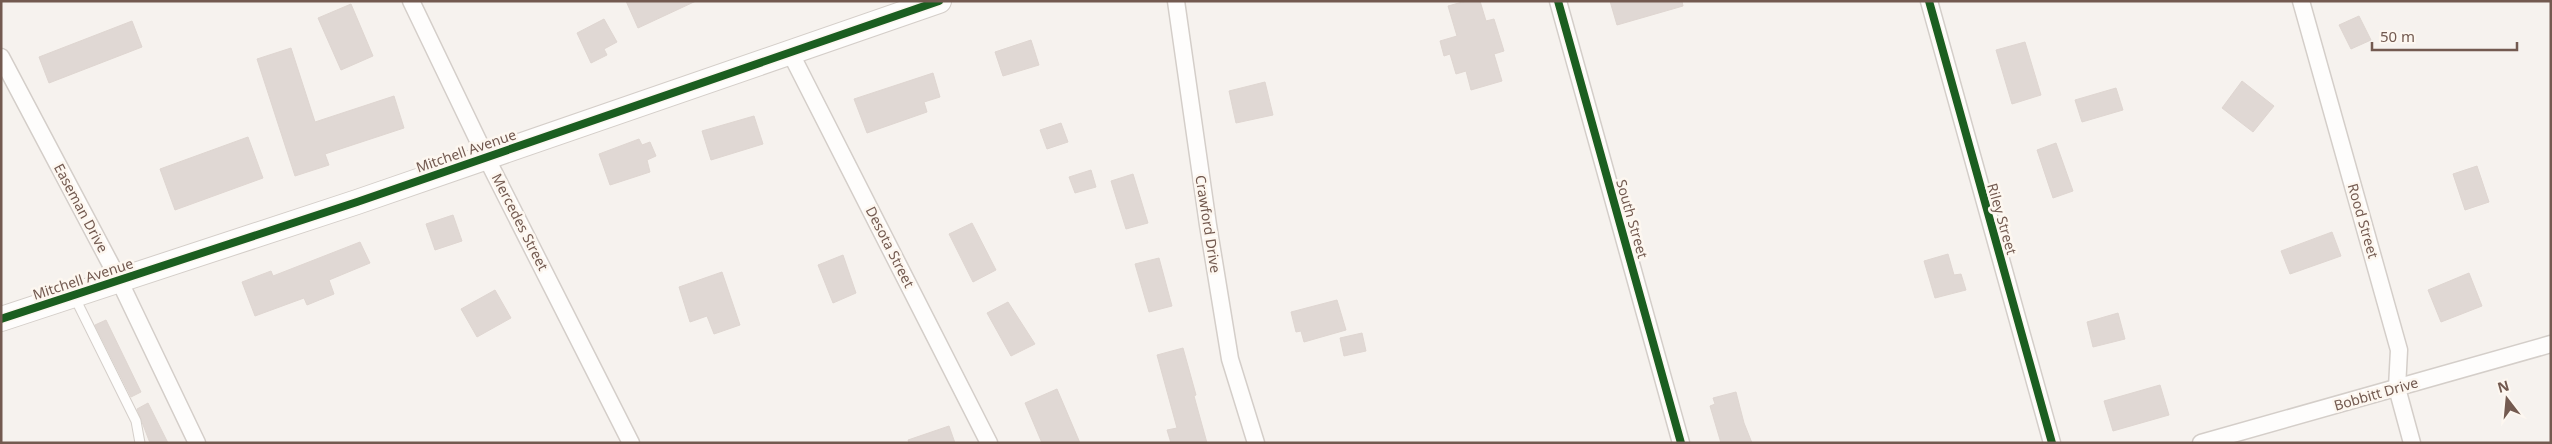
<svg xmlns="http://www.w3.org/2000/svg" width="2552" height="444" viewBox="0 0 2552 444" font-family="'Noto Sans',sans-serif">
  <rect width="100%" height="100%" fill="#f6f2ee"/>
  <g fill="#e0d8d4" stroke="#dfd6d1">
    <polygon points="626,1 696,1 638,28"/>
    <polygon points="1466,1 1480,1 1486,21 1494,19 1504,51 1494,54 1502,81 1471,90 1466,71 1456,74 1450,54 1444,56 1440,41 1457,36 1448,6"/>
    <polygon points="1610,1 1682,1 1683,6 1617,25"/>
    <polygon points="351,4 373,56 341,70 318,18"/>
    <polygon points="2359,16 2371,40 2351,49 2339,25"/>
    <polygon points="604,19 617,42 604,49 607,55 591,63 577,33"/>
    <polygon points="132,21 142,47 49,83 39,57"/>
    <polygon points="1031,40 1039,65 1003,76 995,52"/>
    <polygon points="2025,42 2041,95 2012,104 1996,50"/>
    <polygon points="291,48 315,122 394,96 404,128 325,154 329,165 295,176 257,59"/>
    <polygon points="933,73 940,97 924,102 927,112 867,133 854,99"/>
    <polygon points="2242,81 2274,106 2253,132 2222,108"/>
    <polygon points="1265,82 1273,115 1236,123 1229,91"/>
    <polygon points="2116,88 2123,110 2082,122 2075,100"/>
    <polygon points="754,116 763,144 711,160 702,131"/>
    <polygon points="1061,123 1068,142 1047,149 1040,130"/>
    <polygon points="248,137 263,178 175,210 160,169"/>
    <polygon points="639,139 642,145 650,142 656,156 647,160 650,172 610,185 599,154"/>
    <polygon points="2056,143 2073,191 2053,198 2037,150"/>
    <polygon points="2477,166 2489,202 2465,210 2453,174"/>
    <polygon points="1091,170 1096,187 1075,193 1069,177"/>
    <polygon points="1133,174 1148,223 1126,229 1111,181"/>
    <polygon points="453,215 462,241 435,250 426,224"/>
    <polygon points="972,223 996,270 973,282 949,234"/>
    <polygon points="2332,232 2341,256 2290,274 2281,251"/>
    <polygon points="360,242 370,263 329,280 334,294 307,305 304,298 255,316 242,282 271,271 273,276"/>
    <polygon points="1948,254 1954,275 1961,274 1966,290 1935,298 1924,261"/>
    <polygon points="843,255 856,293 833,303 818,265"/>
    <polygon points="1159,258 1172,306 1149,312 1135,264"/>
    <polygon points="722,272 740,325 714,334 707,316 690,322 679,287"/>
    <polygon points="2469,273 2482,306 2441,322 2428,290"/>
    <polygon points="495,290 511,318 477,337 461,309"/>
    <polygon points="1337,300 1346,330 1304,342 1301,331 1296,332 1291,312"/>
    <polygon points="1008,302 1035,344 1011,356 987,313"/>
    <polygon points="2118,313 2125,339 2093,347 2087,322"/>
    <polygon points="106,320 141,392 131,397 95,325"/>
    <polygon points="1362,333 1366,351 1344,356 1340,338"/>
    <polygon points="1183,348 1196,395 1194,396 1207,443 1171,443 1167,430 1177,428 1157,355"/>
    <polygon points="2160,385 2169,415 2113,431 2104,401"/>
    <polygon points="1057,389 1080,443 1042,443 1025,403"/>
    <polygon points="1736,392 1744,423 1752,443 1721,443 1710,406 1715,404 1713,398"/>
    <polygon points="148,403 168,443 150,443 137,409"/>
    <polygon points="949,426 955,443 909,443 908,440"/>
  </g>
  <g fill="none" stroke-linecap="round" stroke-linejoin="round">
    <g stroke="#d4cec9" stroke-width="11">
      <polyline id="lane" points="74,296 136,421 140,443"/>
    </g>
    <g stroke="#d4cec9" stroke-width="19">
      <g id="street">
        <polyline points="411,1 486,157 631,443"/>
        <polyline points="1176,1 1208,225 1230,359 1256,443"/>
        <polyline points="1558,1 1681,443"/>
        <polyline points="1929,1 2052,443"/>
        <polyline points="2301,1 2399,350 2397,388 2412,443"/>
        <polyline points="790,52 989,443"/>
        <polyline points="1,57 119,280 197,443"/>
        <polyline points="2201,443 2551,344"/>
      </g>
    </g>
    <g stroke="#d4cec9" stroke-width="26">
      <polyline id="secondary" points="1,319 357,202 939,1"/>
    </g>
    <use href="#lane" stroke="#fefdfc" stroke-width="9"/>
    <use href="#street" stroke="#fefdfc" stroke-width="16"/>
    <use href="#secondary" stroke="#fefdfc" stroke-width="24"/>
    <g stroke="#fdf7f0" stroke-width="11">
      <g id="cycleway">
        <polyline points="1558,1 1681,443"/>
        <polyline points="1929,1 2052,443"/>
        <polyline points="1,319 357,202 939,1"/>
      </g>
    </g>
    <use href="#cycleway" stroke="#1b5e20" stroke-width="8"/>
  </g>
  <g text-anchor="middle" stroke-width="5" stroke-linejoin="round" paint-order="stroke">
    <g font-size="14" fill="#735a50" stroke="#fdf7f0">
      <text transform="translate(466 151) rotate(-19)" y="5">Mitchell Avenue</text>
      <text transform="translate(81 208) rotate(62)" y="5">Easeman Drive</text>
      <text transform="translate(1632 219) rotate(74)" y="5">South Street</text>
      <text transform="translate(2002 219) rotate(74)" y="5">Riley Street</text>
      <text transform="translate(2363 221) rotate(74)" y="5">Rood Street</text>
      <text transform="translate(520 222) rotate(63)" y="5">Mercedes Street</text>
      <text transform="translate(1208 224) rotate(81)" y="5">Crawford Drive</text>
      <text transform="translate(890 247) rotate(63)" y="5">Desota Street</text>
      <text transform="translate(83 279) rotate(-18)" y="5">Mitchell Avenue</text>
      <text transform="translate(2376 394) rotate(-16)" y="5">Bobbitt Drive</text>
    </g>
  </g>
  <rect width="2552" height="444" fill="none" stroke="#735a50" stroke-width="5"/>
  <g transform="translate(2507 399) rotate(344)" stroke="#fdf7f0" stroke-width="4" paint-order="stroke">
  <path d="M0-4L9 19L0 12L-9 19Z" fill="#735a50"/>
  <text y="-8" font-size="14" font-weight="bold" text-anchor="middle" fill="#735a50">N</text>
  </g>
  <path d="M2372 42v8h145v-8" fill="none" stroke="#735a50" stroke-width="2.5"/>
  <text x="2380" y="42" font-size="15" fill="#735a50" stroke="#fdf7f0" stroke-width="4" paint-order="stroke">50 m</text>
</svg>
